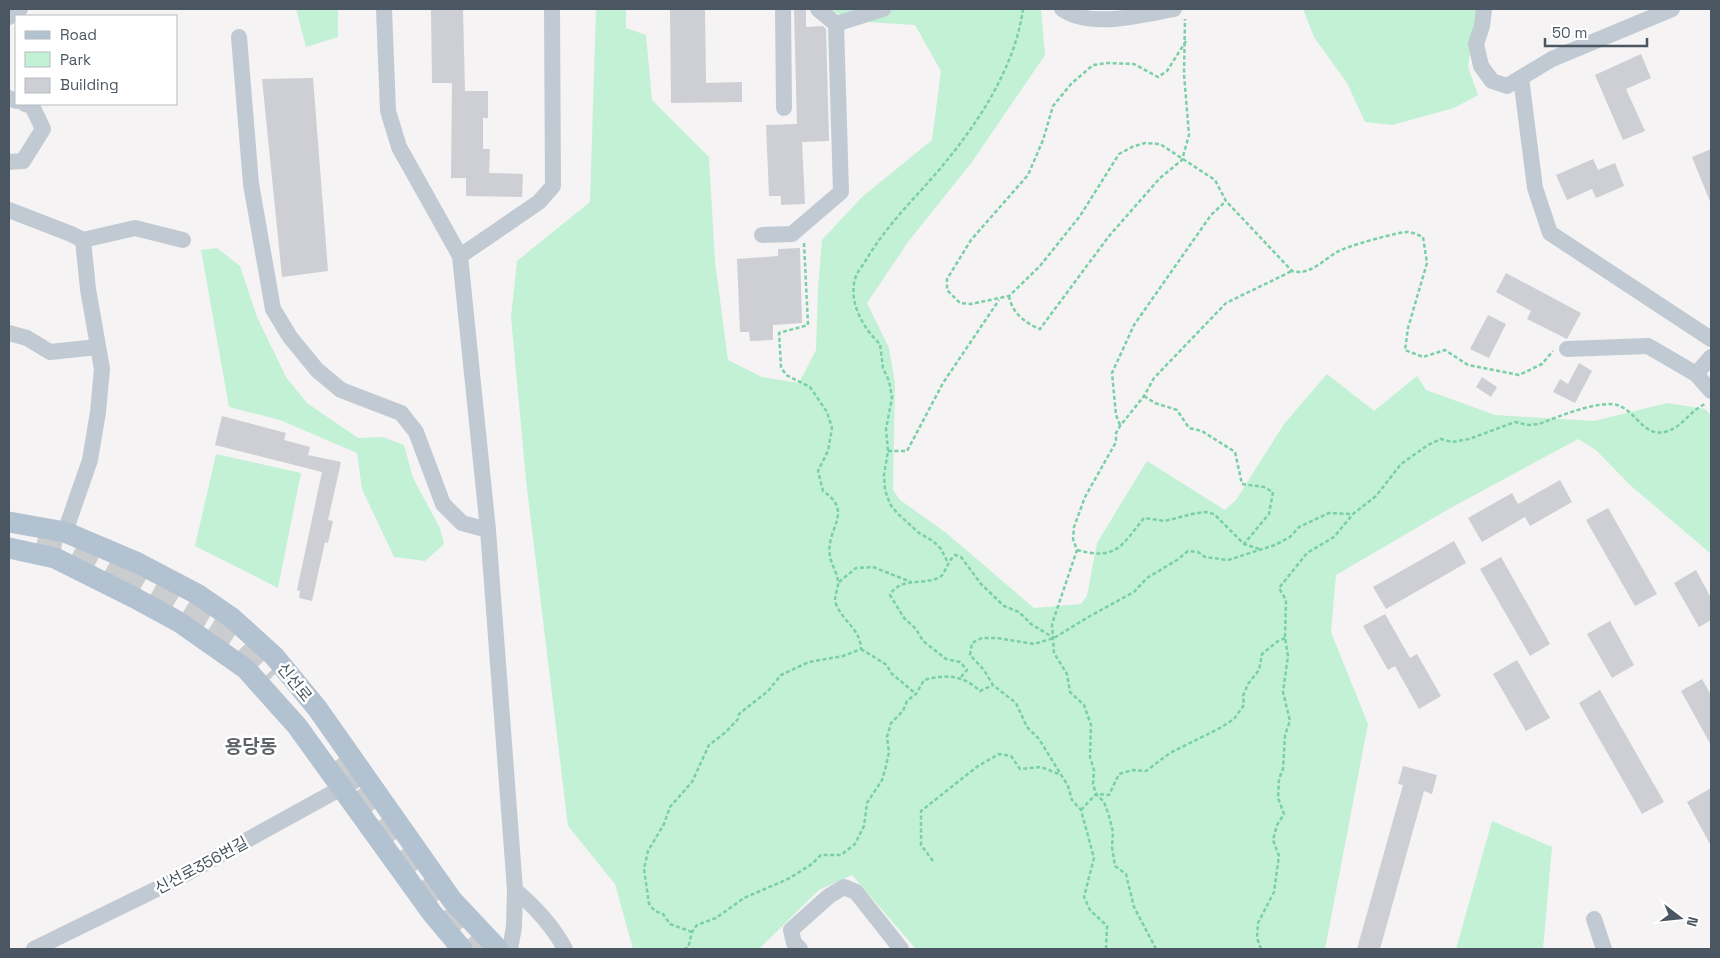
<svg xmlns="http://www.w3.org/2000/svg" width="1720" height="958" viewBox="0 0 1720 958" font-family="'Space Grotesk','Noto Sans KR',sans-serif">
  <rect width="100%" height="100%" fill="#f5f3f3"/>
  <g fill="#c3f1d5">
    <polygon points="296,9 338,9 338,37 306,47"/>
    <polygon points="596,9 626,9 626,28 646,35 652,100 709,157 715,262 728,360 762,377 799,383 816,350 818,289 822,240 862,197 932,140 941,71 915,25 850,21 830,9 1041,9 1045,55 972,162 908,242 867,303 889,348 895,383 893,490 900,500 945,532 1034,608 1081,604 1087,596 1097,543 1147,461 1225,510 1236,500 1284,424 1327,374 1374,411 1417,376 1426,390 1495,415 1594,421 1667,403 1705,409 1711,415 1711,554 1630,485 1596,450 1578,439 1447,510 1336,575 1331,632 1368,724 1325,949 916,949 852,875 819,890 759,949 633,949 615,884 568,826 526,480 511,317 517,261 590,202"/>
    <polygon points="1303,9 1477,9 1468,67 1478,95 1454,108 1392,125 1365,122 1347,83 1314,37"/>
    <polygon points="217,248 240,266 257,317 286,377 307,403 358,438 383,437 404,445 413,478 440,528 444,544 425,561 394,557 362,489 357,453 280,420 229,407 201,250"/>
    <polygon points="216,454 301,473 278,588 195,546"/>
    <polygon points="1492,821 1552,847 1543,949 1456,949"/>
  </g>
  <g fill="#cdcfd5">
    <polygon points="431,9 463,9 465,91 488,91 488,118 483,118 483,149 490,149 489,173 523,174 522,197 466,196 466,178 451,178 452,83 432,83"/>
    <polygon points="670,9 705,9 706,83 742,82 742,102 671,103"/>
    <polygon points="794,9 806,9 806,27 823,26 826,29 829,141 802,142 805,204 781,205 781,196 769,196 766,125 797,124"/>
    <polygon points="1641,54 1651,78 1626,89 1645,131 1623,140 1595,75"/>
    <polygon points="313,78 328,271 282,277 262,79"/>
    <polygon points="1711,149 1711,204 1692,157"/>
    <polygon points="1593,159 1598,170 1615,163 1624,186 1596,198 1592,189 1567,200 1556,175"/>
    <polygon points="800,248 802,323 773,325 773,340 750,341 749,332 740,332 737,259 778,256 778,249"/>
    <polygon points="1506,273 1581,313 1567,339 1527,319 1531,311 1496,292"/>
    <polygon points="1488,315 1506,324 1489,358 1470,349"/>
    <polygon points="1579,363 1592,371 1575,403 1553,392 1560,379 1568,384"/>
    <polygon points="1482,377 1497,387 1491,397 1476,387"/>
    <polygon points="222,416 286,433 284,440 310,447 308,455 341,462 328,520 333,521 328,543 325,542 312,601 299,598 300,591 297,590 322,472 215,445"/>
    <polygon points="1560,480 1572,502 1530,526 1525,517 1482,542 1468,518 1512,493 1518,504"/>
    <polygon points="1608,508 1657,594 1635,606 1586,520"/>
    <polygon points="1454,541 1466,563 1386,609 1373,587"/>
    <polygon points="1501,557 1550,644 1530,656 1480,569"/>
    <polygon points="1696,570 1711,598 1711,620 1699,627 1674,583"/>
    <polygon points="1385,614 1410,658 1417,654 1441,696 1419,709 1395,666 1388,670 1363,626"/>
    <polygon points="1610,621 1634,665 1612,678 1587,634"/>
    <polygon points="1517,660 1550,718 1526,731 1493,674"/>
    <polygon points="1702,679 1711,695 1711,745 1681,691"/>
    <polygon points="1600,690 1664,802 1642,814 1579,703"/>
    <polygon points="1403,766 1437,775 1432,794 1424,791 1380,949 1357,949 1403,785 1398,784"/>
    <polygon points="1711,788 1711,846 1687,802"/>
  </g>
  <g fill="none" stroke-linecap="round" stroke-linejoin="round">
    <g stroke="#caccce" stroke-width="25" stroke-dasharray="25 12" stroke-linecap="butt">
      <polyline points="36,547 71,554 123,581"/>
      <polyline points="124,567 232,630"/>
      <polyline points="209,629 235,645 269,680"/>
      <polyline points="334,762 481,949"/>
    </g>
    <g stroke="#7ad0a6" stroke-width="2.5" stroke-dasharray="4 2.5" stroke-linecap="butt">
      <path d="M 1186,41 L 1167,71 L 1158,77 L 1134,64 L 1108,63 L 1093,65 L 1071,84 L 1053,106 L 1043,140 L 1028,175 L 971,240 L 947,279 L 947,290 L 960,303 L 971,304 L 1009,296 L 1040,266 L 1080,216 L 1119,154 L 1132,147 L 1145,143 L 1160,144 L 1215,180 L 1226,201 L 1292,271 C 1310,276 1323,260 1337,252 C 1344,247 1401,231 1408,232 C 1412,232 1418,235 1423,237 L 1427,263 L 1408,328 L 1405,350 L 1423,357 L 1445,350 L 1468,365 L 1519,375 L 1542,364 L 1553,351"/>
      <path d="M 804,243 L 808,325 L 779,333 L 781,367 L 786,375 L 810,387 L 827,412 L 832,428 L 828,451 L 818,471 L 823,491 C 855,512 825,529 830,556 C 831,564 837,572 838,581 C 839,589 833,596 836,604 C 843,622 860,628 861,649"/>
      <path d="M 1009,296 C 1012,313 1025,323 1040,329 L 1109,236 L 1160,178 L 1182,160 L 1189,135 L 1184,74 L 1185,19"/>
      <polyline points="1144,396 1155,403 1177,410 1189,428 1202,431 1235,452 1242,484 1264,487 1273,492 1269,514 1244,544"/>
      <polyline points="1120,425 1116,415 1112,373 1134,325 1211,215 1226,201"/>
      <polyline points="888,451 907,451 943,383 999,300"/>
      <path d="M 1077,550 C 1117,561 1122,545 1144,518 L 1165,521 L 1192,514 L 1205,512 L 1214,514 L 1244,544 L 1259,549"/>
      <path d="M 947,561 L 941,549 L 933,541 L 919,533 L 897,513 L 890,504 L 885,490 L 884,475 L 888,451 L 886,429 L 892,397 L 889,381 L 883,368 L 880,344 C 863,328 847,301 856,276 C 858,271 863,265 866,260 C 882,233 903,210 925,186 C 968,138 1014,75 1023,9"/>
      <polyline points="839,582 856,568 873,567 911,582"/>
      <polyline points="861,649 887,665 891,673 916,694"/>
      <path d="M 961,677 L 967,670 L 960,662 L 946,659 L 923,641 L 916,629 L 904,618 L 890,595 C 901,576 924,586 940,577 C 946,573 946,563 955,555 L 961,557 L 981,584 L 1004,606 L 1019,612 L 1031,624 L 1054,638"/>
      <polyline points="1081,810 1096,794 1109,795 1119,774 1133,770 1146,771 1170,753 1220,728 1234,719 1244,705 1243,696 1248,684 1259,670 1262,654 1278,641 1285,638"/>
      <polyline points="933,861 921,845 921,811 978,766 999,754 1011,756 1020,769 1041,767 1059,774"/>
      <polyline points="692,932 670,924 663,914 655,911 649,904 644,869 648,851 664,824 670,807 692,782 709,745 726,732 738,719 739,714 768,691 781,675 809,662 843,656 861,649"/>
      <path d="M 684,949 L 688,948 L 692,932 L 697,925 L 716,918 L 744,898 L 788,879 L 812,864 L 821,855 L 841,855 L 855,844 L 864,826 L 867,803 L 882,780 L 886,766 L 889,752 L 887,737 L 891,723 L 903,711 L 907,701 L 916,694 L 924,680 C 946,674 963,675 980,691 L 993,685"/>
      <polyline points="1106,949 1107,926 1090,910 1084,897 1094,858 1081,810 1072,800 1068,786 1039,739 1027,727 1016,703 993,685 984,670 970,655 972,643 982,638 997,638 1034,644 1054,638 1090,616 1134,592 1147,578 1177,560 1188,551 1198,552 1205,557 1228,560 1275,545 1290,537 1299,527 1329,513 1352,514"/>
      <polyline points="1156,949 1134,907 1126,874 1115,866 1112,847 1113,832 1109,816 1104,802 1096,794 1093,784 1094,770 1090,757 1091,725 1084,705 1070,692 1067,674 1054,653 1052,624 1077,550 1073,539 1074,527 1085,497 1116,442 1116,433 1120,426 1144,396 1154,378 1226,303 1292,271"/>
      <path d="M 1261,949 L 1257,938 L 1258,923 L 1274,892 L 1279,856 L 1273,840 L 1277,825 L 1284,814 L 1278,798 L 1279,779 L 1283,769 L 1285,735 L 1290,721 L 1283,692 L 1288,656 L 1285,637 L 1286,600 L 1279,588 L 1307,553 L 1334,537 L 1353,514 L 1376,496 L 1401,464 L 1428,445 L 1441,439 L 1452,442 L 1469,439 L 1515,422 L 1528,425 L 1539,424 C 1557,417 1603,398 1620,406 C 1638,414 1645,439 1668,431 C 1683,426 1691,410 1705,404"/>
    </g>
    <g stroke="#c1cad2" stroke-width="16">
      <polyline points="384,9 388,111 399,147 460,256 488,530 515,890 514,927 510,949"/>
      <polyline points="783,9 784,108"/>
      <path d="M 1062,9 C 1091,29 1141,15 1174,9"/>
      <polyline points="1484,9 1482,26 1476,44 1481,66 1492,81 1507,86 1552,59 1672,9"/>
      <polyline points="9,17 20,9"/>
      <polyline points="836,24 883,9"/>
      <polyline points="239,37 251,184 273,309 290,337 317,370 341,390 401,413 416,432 443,504 462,523 488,530"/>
      <polyline points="1521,78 1535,188 1550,233 1711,339"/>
      <polyline points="9,98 16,101"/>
      <polyline points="9,162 23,161 43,129 32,106 25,104"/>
      <polyline points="9,210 71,234 83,240"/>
      <polyline points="762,235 792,234 841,192 836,24 818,9"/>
      <polyline points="83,240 135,228 183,240"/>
      <polyline points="460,256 539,202 553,186 552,9"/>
      <polyline points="9,333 27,338 50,352 97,347"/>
      <polyline points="1567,349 1648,346 1696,374 1711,357"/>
      <polyline points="1696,374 1711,391"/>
      <polyline points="65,532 90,460 98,412 102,369 88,289 83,240"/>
      <path d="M 515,890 C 535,907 553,926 565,949"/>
      <polyline points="1594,919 1604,949"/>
      <polyline points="34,949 171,882 365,775"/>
      <polyline points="800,949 794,943 791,930 829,896 844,887 856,892 901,949"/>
    </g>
    <g stroke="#b3c2d1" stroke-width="21">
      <polyline points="9,522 65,532 138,563 197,594 232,618 274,656 317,708 452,900 498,949"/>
      <polyline points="9,548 55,558 135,598 179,622 246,669 297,726 432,913 462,949"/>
    </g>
  </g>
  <g text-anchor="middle" stroke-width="5" stroke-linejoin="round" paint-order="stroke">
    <g font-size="16" fill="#4a5661" stroke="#fff">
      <text transform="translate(295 682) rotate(51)" y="6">신선로</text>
      <text transform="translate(201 865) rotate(-28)" y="6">신선로356번길</text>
    </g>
    <g font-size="19" font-weight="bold" fill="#5f6368" stroke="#fff">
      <text x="251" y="753">용당동</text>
    </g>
  </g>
  <rect width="1720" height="958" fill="none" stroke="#4a5661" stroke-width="20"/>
  <rect x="15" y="15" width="162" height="90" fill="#ffffff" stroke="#b7bbc0"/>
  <rect x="25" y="31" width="25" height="8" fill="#b3c2d1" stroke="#b7bbc0"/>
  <text x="60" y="40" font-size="15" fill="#4a5661">Road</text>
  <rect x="25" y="52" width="25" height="15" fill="#c3f1d5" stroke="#b7bbc0"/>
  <text x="60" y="65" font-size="15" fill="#4a5661">Park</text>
  <rect x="25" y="78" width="25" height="15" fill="#cdcfd5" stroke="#b7bbc0"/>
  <text x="60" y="90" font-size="15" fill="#4a5661">Building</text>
  <g transform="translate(1680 918) rotate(106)" stroke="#ffffff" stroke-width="4" paint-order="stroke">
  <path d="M0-4L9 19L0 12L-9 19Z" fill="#4a5661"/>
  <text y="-8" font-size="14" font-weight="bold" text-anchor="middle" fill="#4a5661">N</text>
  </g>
  <path d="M1545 38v8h102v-8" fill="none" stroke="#4a5661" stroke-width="2.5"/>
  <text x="1552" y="38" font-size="15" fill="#4a5661" stroke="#ffffff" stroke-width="4" paint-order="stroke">50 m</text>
</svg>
